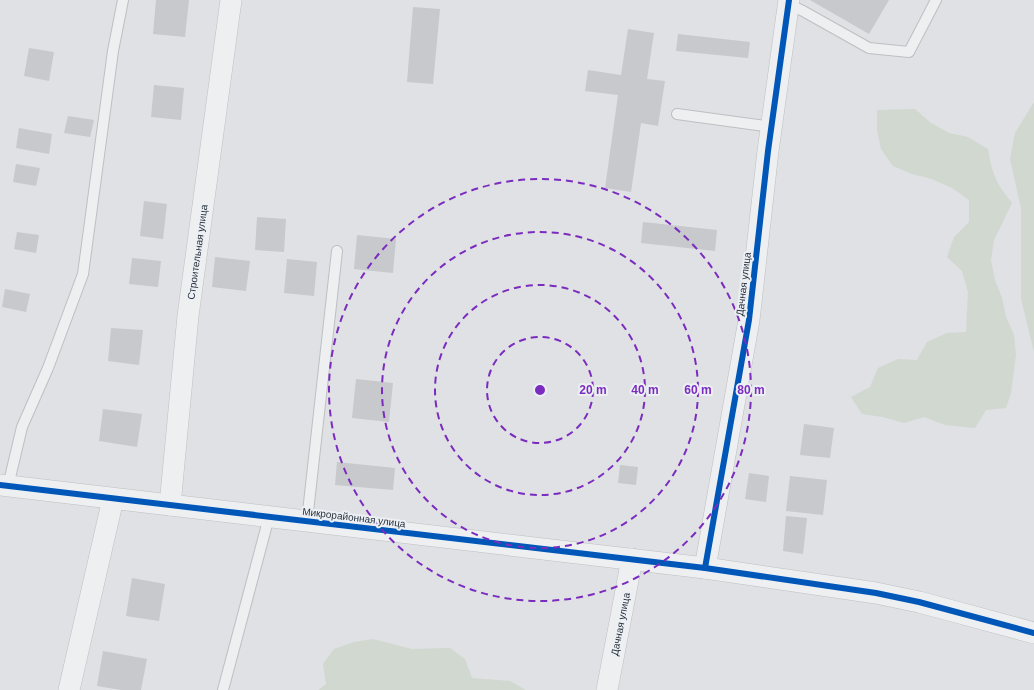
<svg xmlns="http://www.w3.org/2000/svg" width="1034" height="690" viewBox="0 0 1034 690" font-family="Helvetica,sans-serif">
  <rect width="100%" height="100%" fill="#dfe1e4"/>
  <g fill="#d0d8cf">
    <polygon points="1034,102 1034,352 1021,299 1021,208 1010,159 1015,133"/>
    <path d="M 915,109 L 931,123 L 949,133 L 968,137 L 988,149 C 992,174 996,183 1012,203 L 994,240 L 991,260 L 995,280 L 1002,298 L 1006,317 L 1014,335 L 1016,355 L 1011,393 L 1006,408 L 986,410 L 975,428 L 945,425 L 924,417 L 904,423 L 883,417 L 862,414 L 851,397 L 870,387 L 878,368 L 898,359 L 917,360 L 927,342 L 947,333 L 966,332 L 968,292 L 962,271 L 947,257 L 954,237 L 969,222 L 969,200 L 952,188 L 932,179 L 912,174 L 893,166 L 881,149 L 877,130 L 877,110 Z"/>
    <polygon points="373,639 412,649 450,648 465,659 472,678 510,681 526,690 318,690 326,684 323,664 334,649 354,642"/>
  </g>
  <g fill="#c7c9cc">
    <polygon points="156,0 189,0 185,37 153,34"/>
    <polygon points="810,0 889,0 869,34"/>
    <polygon points="413,7 440,9 433,84 407,82"/>
    <polygon points="628,29 654,33 647,79 665,81 658,126 641,123 631,192 605,188 618,95 585,91 588,70 621,75"/>
    <polygon points="678,34 750,42 748,58 676,51"/>
    <polygon points="29,48 54,52 49,81 24,76"/>
    <polygon points="154,85 184,88 181,120 151,117"/>
    <polygon points="68,116 94,120 90,137 64,133"/>
    <polygon points="19,128 52,134 49,154 16,148"/>
    <polygon points="16,164 40,168 36,186 13,182"/>
    <polygon points="144,201 167,204 163,239 140,236"/>
    <polygon points="257,217 286,219 284,252 255,250"/>
    <polygon points="643,222 717,230 715,251 641,243"/>
    <polygon points="17,232 39,235 36,253 14,249"/>
    <polygon points="357,235 396,239 393,273 354,269"/>
    <polygon points="215,257 250,261 246,291 212,287"/>
    <polygon points="132,258 161,261 158,287 129,284"/>
    <polygon points="287,259 317,262 314,296 284,293"/>
    <polygon points="5,289 30,294 26,312 2,307"/>
    <polygon points="111,328 143,330 139,365 108,361"/>
    <polygon points="356,379 393,383 389,422 352,418"/>
    <polygon points="103,409 142,414 137,447 99,441"/>
    <polygon points="804,424 834,428 830,458 800,455"/>
    <polygon points="337,462 395,468 393,490 335,485"/>
    <polygon points="620,465 638,467 636,485 618,483"/>
    <polygon points="749,473 769,476 766,502 745,499"/>
    <polygon points="790,476 827,480 823,515 786,511"/>
    <polygon points="786,516 807,518 803,554 783,551"/>
    <polygon points="132,578 165,584 159,621 126,616"/>
    <polygon points="103,651 147,659 141,690 121,690 97,686"/>
  </g>
  <g fill="none" stroke-linecap="round" stroke-linejoin="round">
    <g stroke="#bdbfc2" stroke-width="12">
      <g id="service">
        <polyline points="788,4 803,11 869,48 909,52 936,0"/>
        <polyline points="677,114 772,127"/>
        <polyline points="8,486 22,427 48,368 83,274 113,51 123,0"/>
        <polyline points="307,521 337,251"/>
        <polyline points="223,690 269,517"/>
      </g>
    </g>
    <g stroke="#bdbfc2" stroke-width="22">
      <g id="minor">
        <polyline points="0,485 705,568 876,593 919,602 1034,633"/>
        <polyline points="170,505 188,316 231,0"/>
        <polyline points="705,568 749,320 768,151 789,0"/>
        <polyline points="69,690 113,499"/>
        <polyline points="607,690 632,559"/>
      </g>
    </g>
    <use href="#service" stroke="#eeeff1" stroke-width="10"/>
    <use href="#minor" stroke="#eeeff1" stroke-width="21"/>
    <g stroke="#ecf0f4" stroke-width="8">
      <g id="cycleway">
        <polyline points="0,485 705,568 876,593 919,602 1034,633"/>
        <polyline points="705,568 749,320 768,151 789,0"/>
      </g>
    </g>
    <use href="#cycleway" stroke="#0057b8" stroke-width="6"/>
  </g>
  <g fill="none" stroke="#7b2cbf" stroke-width="2" stroke-dasharray="7 5">
    <circle cx="540" cy="390" r="53"/>
    <circle cx="540" cy="390" r="105"/>
    <circle cx="540" cy="390" r="158"/>
    <circle cx="540" cy="390" r="211"/>
  </g>
  <g text-anchor="middle" stroke-width="4" stroke-linejoin="round" paint-order="stroke">
    <g font-size="10" fill="#27303c" stroke="#ecf0f4">
      <text transform="translate(197 252) rotate(-82)" y="4">Строительная улица</text>
      <text transform="translate(743 284) rotate(-83)" y="4">Дачная улица</text>
      <text transform="translate(354 517) rotate(7)" y="4">Микрорайонная улица</text>
      <text transform="translate(620 624) rotate(-79)" y="4">Дачная улица</text>
    </g>
  </g>
  <circle cx="540" cy="390" r="6" fill="#7b2cbf" stroke="#ecf0f4" stroke-width="2"/>
  <g font-size="12" text-anchor="middle" font-weight="bold" fill="#7b2cbf" stroke="#ecf0f4" stroke-width="4" stroke-linejoin="round" paint-order="stroke">
    <text x="593" y="394">20 m</text>
    <text x="645" y="394">40 m</text>
    <text x="698" y="394">60 m</text>
    <text x="751" y="394">80 m</text>
  </g>
</svg>
